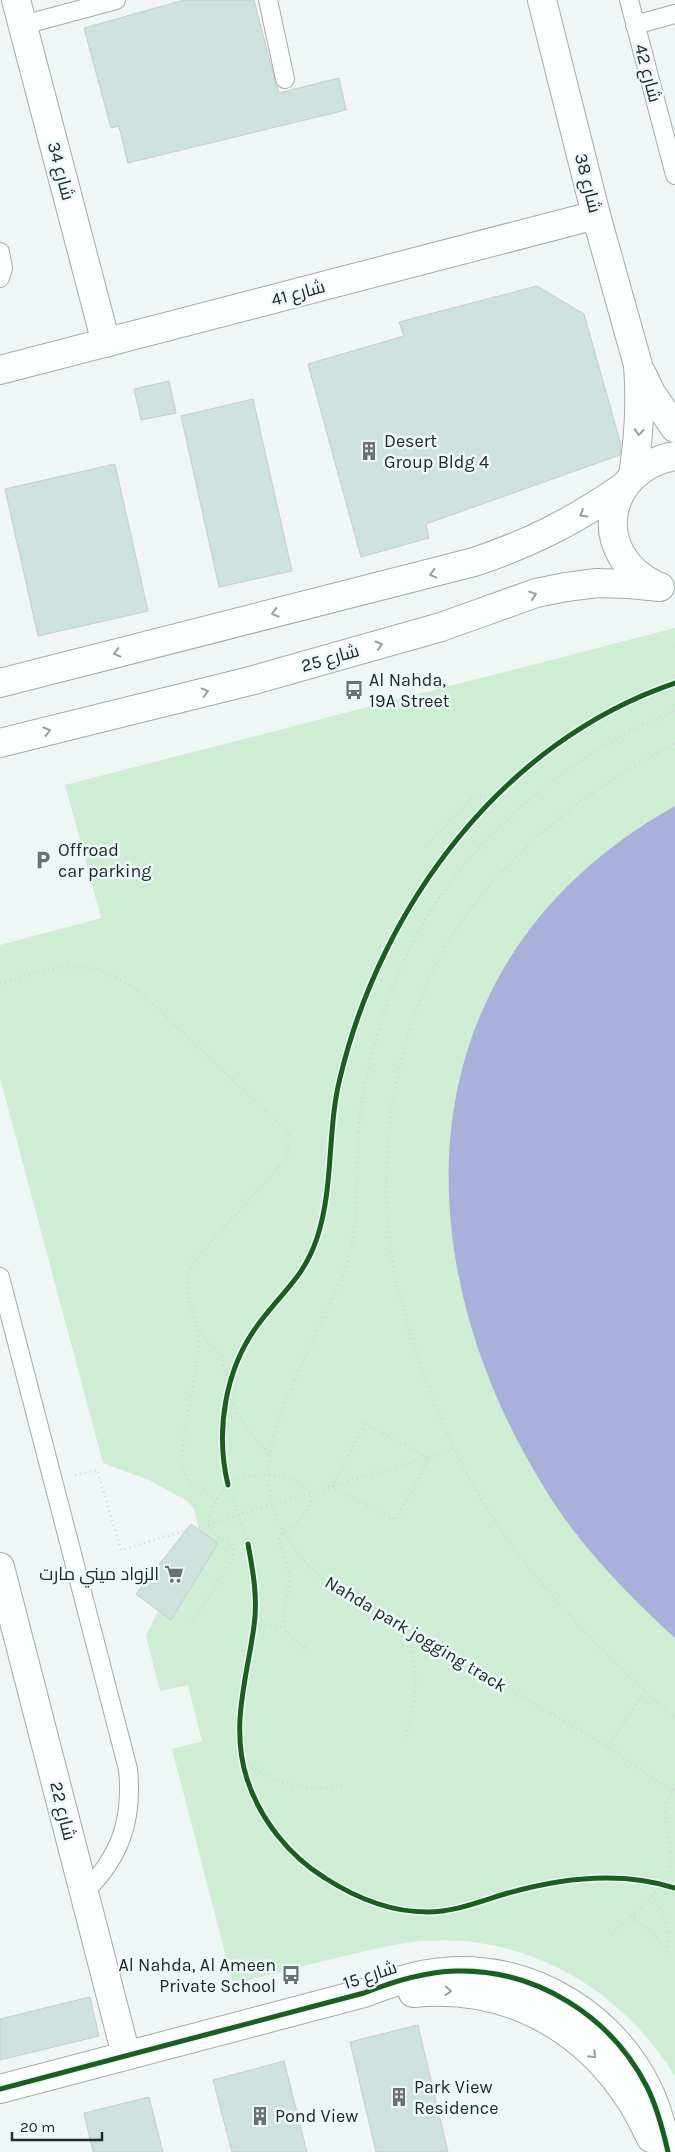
<svg xmlns="http://www.w3.org/2000/svg" width="675" height="2152" viewBox="0 0 675 2152" font-family="Karla,Cairo,sans-serif">
  <rect width="100%" height="100%" fill="#f0f6f6"/>
  <path fill="#ceedd3" d="M 675,628 L 675,2077 C 623,1989 526,1933 422,1941 C 391,1944 362,1952 333,1959 C 299,1967 266,1976 233,1984 L 172,1749 L 202,1741 L 188,1685 L 160,1691 L 146,1636 L 158,1611 L 171,1620 L 218,1543 L 199,1530 L 194,1509 L 187,1501 L 149,1480 L 103,1463 L 0,1078 L 0,945 L 101,918 L 65,785 Z"/>
  <path fill="#a9b1da" d="M 675,806 L 675,1638 C 627,1594 579,1545 545,1489 C 395,1248 407,956 675,806 Z"/>
  <g fill="#cde1dd" stroke="#c7cccb">
    <polygon points="184,0 254,0 275,81 279,93 339,78 346,110 128,163 119,126 111,128 84,28"/>
    <polygon points="537,286 584,314 621,445 620,455 426,524 429,538 361,557 308,364 404,336 399,322"/>
    <polygon points="169,381 176,413 141,420 134,389"/>
    <polygon points="253,399 292,571 219,587 181,416"/>
    <polygon points="115,464 148,611 38,636 5,489"/>
    <polygon points="191,1524 218,1543 171,1620 136,1594"/>
    <polygon points="90,1997 99,2036 0,2060 0,2019"/>
    <polygon points="418,2025 448,2152 376,2152 350,2042"/>
    <polygon points="284,2061 307,2152 232,2152 213,2080"/>
    <polygon points="149,2097 163,2152 93,2152 84,2113"/>
  </g>
  <g fill="none" stroke-linecap="round" stroke-linejoin="round">
    <g stroke="#a5aaaa" stroke-width="20">
      <g id="service">
        <polyline points="268,0 285,79"/>
        <polyline points="629,0 675,175"/>
        <polyline points="23,25 116,0"/>
        <polyline points="635,25 675,14"/>
        <polyline points="0,252 3,268 0,278"/>
        <path d="M 0,1277 L 128,1769 C 133,1819 121,1857 84,1892"/>
      </g>
    </g>
    <g stroke="#a5aaaa" stroke-width="30">
      <g id="minor">
        <polyline points="16,0 106,343"/>
        <path d="M 542,0 L 596,215 L 638,365 C 641,403 639,438 633,475"/>
        <polyline points="0,370 596,215"/>
        <polyline points="642,374 651,393 675,428"/>
        <polyline points="0,1567 126,2055"/>
        <path d="M 413,1993 C 506,1984 584,2026 633,2104 C 640,2115 645,2127 651,2138"/>
        <path d="M 0,2089 L 364,1993 C 394,1981 424,1972 456,1971 C 536,1969 611,2016 647,2087 C 657,2107 663,2130 668,2152"/>
      </g>
    </g>
    <g stroke="#a5aaaa" stroke-width="30">
      <g id="tertiary">
        <path d="M 657,586 C 589,555 603,469 675,456"/>
        <path d="M 0,683 L 474,562 C 531,543 574,521 623,487"/>
        <polyline points="0,743 250,681 441,627 536,593 566,587 597,583 629,584 660,587"/>
      </g>
    </g>
    <g stroke="#d4d6d7" stroke-width="3" stroke-dasharray="1 4" stroke-linecap="butt">
      <polyline points="673,646 675,645"/>
      <path d="M 675,711 C 575,750 469,837 418,932 C 389,985 373,1042 362,1101 C 353,1150 362,1202 350,1252 C 346,1270 337,1288 329,1305 C 285,1408 219,1491 327,1582 L 608,1747 L 675,1793"/>
      <path d="M 675,744 C 590,786 503,854 452,936 C 395,1028 376,1151 392,1257 C 397,1292 408,1326 419,1360 C 438,1417 462,1471 495,1521 C 544,1596 609,1658 675,1718"/>
      <polyline points="426,846 474,796 484,795 492,801"/>
      <path d="M 0,984 C 62,964 94,953 147,999 L 289,1133 L 288,1157 L 197,1257 C 174,1289 198,1307 198,1341 C 198,1383 181,1425 182,1467 L 189,1481 L 218,1500"/>
      <polyline points="197,1330 222,1357 234,1407 251,1434 269,1454"/>
      <polygon points="365,1424 429,1458 396,1520 332,1487"/>
      <polyline points="75,1475 97,1470 121,1550 183,1531"/>
      <polyline points="229,1486 248,1544"/>
      <polyline points="199,1527 454,1449"/>
      <path d="M 192,1623 L 232,1560 L 234,1550 L 231,1544 C 225,1539 216,1538 212,1531 C 206,1523 209,1514 213,1506 C 219,1496 226,1485 236,1480 C 255,1470 306,1473 312,1498 C 307,1511 301,1521 289,1529 C 286,1531 282,1532 280,1536 C 276,1542 289,1566 290,1576 C 290,1592 280,1611 284,1626 C 287,1637 300,1643 308,1650"/>
      <polyline points="255,1625 284,1628"/>
      <path d="M 405,1736 C 418,1699 418,1667 406,1630"/>
      <polyline points="608,1747 645,1691"/>
      <path d="M 243,1760 C 277,1785 300,1791 342,1786"/>
      <path d="M 652,1895 C 667,1916 671,1933 666,1959"/>
      <polyline points="630,1916 649,1929 667,1950"/>
      <path d="M 611,1934 C 630,1916 662,1893 670,1868 C 675,1840 654,1813 675,1789"/>
    </g>
    <use href="#service" stroke="#fdfefe" stroke-width="18"/>
    <use href="#minor" stroke="#fdfefe" stroke-width="28"/>
    <use href="#tertiary" stroke="#fdfefe" stroke-width="28"/>
    <g stroke="#ecf8fa" stroke-width="8">
      <g id="cycleway">
        <path d="M 228,1485 C 215,1431 225,1367 260,1322 C 283,1291 304,1277 317,1238 C 334,1187 327,1130 340,1078 C 381,906 503,741 675,683"/>
        <path d="M 248,1544 C 253,1571 258,1598 254,1626 C 247,1678 230,1726 247,1779 C 260,1819 289,1856 325,1878 C 356,1898 390,1912 427,1912 C 455,1912 481,1901 508,1893 C 561,1878 622,1871 675,1888"/>
        <path d="M 0,2089 L 364,1993 C 394,1981 424,1972 456,1971 C 536,1969 611,2016 647,2087 C 657,2107 663,2130 668,2152"/>
      </g>
    </g>
    <use href="#cycleway" stroke="#1b5e20" stroke-width="5"/>
  </g>
  <defs><path id="oneway-chevron" d="M-2-3.5L2.5 0L-2 3.5" fill="none" stroke-width="1.6" stroke-linecap="round" stroke-linejoin="round" transform="scale(1.25)"/></defs>
  <g stroke="#9b9e9e">
    <use href="#oneway-chevron" transform="translate(639 432) rotate(95)"/>
    <use href="#oneway-chevron" transform="translate(583 514) rotate(150)"/>
    <use href="#oneway-chevron" transform="translate(433 574) rotate(165)"/>
    <use href="#oneway-chevron" transform="translate(533 595) rotate(-18)"/>
    <use href="#oneway-chevron" transform="translate(275 613) rotate(166)"/>
    <use href="#oneway-chevron" transform="translate(379 645) rotate(-16)"/>
    <use href="#oneway-chevron" transform="translate(117 653) rotate(166)"/>
    <use href="#oneway-chevron" transform="translate(205 692) rotate(-14)"/>
    <use href="#oneway-chevron" transform="translate(47 731) rotate(-14)"/>
    <use href="#oneway-chevron" transform="translate(448 1991) rotate(3)"/>
    <use href="#oneway-chevron" transform="translate(593 2055) rotate(45)"/>
  </g>
  <defs>
    <g id="building-bare" transform="scale(1.5)"><path d="M-4-6H4V6H1V3H-1V6H-4ZM-2.5-4.3h1.7v1.8h-1.7ZM.8-4.3h1.7v1.8H.8ZM-2.5-1h1.7V.8h-1.7ZM.8-1h1.7V.8H.8Z" fill="#6b7070" stroke="#ecf8fa" stroke-width="2.5" paint-order="stroke"/></g>
    <g id="bus-bare" transform="scale(1.5)"><path d="M-5-6H5V4H4V6H2V4H-2V6H-4V4H-5ZM-3.5-4V0h7V-4ZM-3.5 1.2v1.5H-2V1.2ZM2 1.2v1.5H3.5V1.2Z" fill="#6b7070" stroke="#ecf8fa" stroke-width="2.5" paint-order="stroke"/></g>
    <g id="parking-bare" transform="scale(1.5)"><path d="M-3.5-5.5H1a3.5 3.5 0 0 1 0 7H-1V5.5H-3.5ZM-1-3.4V-.6H.8a1.4 1.4 0 0 0 0-2.8Z" fill="#6b7070" stroke="#ecf8fa" stroke-width="2.5" paint-order="stroke"/></g>
    <g id="supermarket-bare" transform="scale(1.5)"><path d="M-6-5.5h2.5l.6 2H6L4.5 2H-2.5L-4.4-4H-6ZM-1.5 3.2a1.3 1.3 0 1 0 .1 0ZM3 3.2a1.3 1.3 0 1 0 .1 0Z" fill="#6b7070" stroke="#ecf8fa" stroke-width="2.5" paint-order="stroke"/></g>
  </defs>
  <g fill-rule="evenodd">
    <use href="#building-bare" x="369" y="451"/>
    <use href="#bus-bare" x="354" y="690"/>
    <use href="#parking-bare" x="43" y="860"/>
    <use href="#supermarket-bare" x="174" y="1574"/>
    <use href="#bus-bare" x="291" y="1975"/>
    <use href="#building-bare" x="399" y="2097"/>
    <use href="#building-bare" x="260" y="2116"/>
  </g>
  <g text-anchor="middle" stroke-width="5" stroke-linejoin="round" paint-order="stroke">
    <g font-size="18" fill="#232828" stroke="#ecf8fa">
      <text transform="translate(648 73) rotate(75)" y="6">شارع 42</text>
      <text transform="translate(61 171) rotate(75)" y="6">شارع 34</text>
      <text transform="translate(588 183) rotate(76)" y="6">شارع 38</text>
      <text transform="translate(298 293) rotate(-15)" y="6">شارع 41</text>
      <text transform="translate(330 658) rotate(-16)" y="6">شارع 25</text>
      <text transform="translate(416 1634) rotate(31)" y="6">Nahda park jogging track</text>
      <text transform="translate(63 1811) rotate(76)" y="6">شارع 22</text>
      <text transform="translate(370 1975) rotate(-18)" y="6">شارع 15</text>
    </g>
    <g font-size="18" fill="#232828" stroke="#ecf8fa" text-anchor="start">
      <text x="384" y="447">Desert<tspan x="384" dy="21">Group Bldg 4</tspan></text>
      <text x="369" y="686">Al Nahda,<tspan x="369" dy="21">19A Street</tspan></text>
      <text x="58" y="856">Offroad<tspan x="58" dy="21">car parking</tspan></text>
      <text x="159" y="1580" text-anchor="end">الزواد ميني مارت</text>
      <text x="276" y="1971" text-anchor="end">Al Nahda, Al Ameen<tspan x="276" dy="21">Private School</tspan></text>
      <text x="414" y="2093">Park View<tspan x="414" dy="21">Residence</tspan></text>
      <text x="275" y="2122">Pond View</text>
    </g>
  </g>
  <path d="M12 2132v8h90v-8" fill="none" stroke="#232828" stroke-width="2.5"/>
  <text x="20" y="2132" font-size="15" fill="#232828" stroke="#ecf8fa" stroke-width="4" paint-order="stroke">20 m</text>
</svg>
